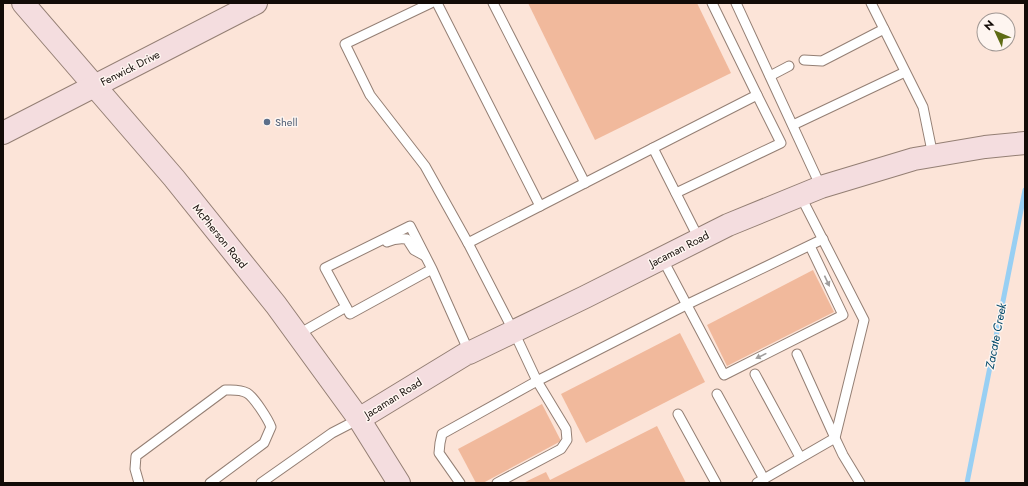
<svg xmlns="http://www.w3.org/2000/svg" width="1028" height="486" viewBox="0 0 1028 486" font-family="Jost,sans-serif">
  <rect width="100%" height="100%" fill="#fce4d8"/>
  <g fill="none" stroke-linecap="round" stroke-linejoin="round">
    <polyline stroke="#98cff3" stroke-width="5" points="967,483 1025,190"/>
  </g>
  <g fill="#f1b99c">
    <polygon points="528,3 697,3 731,73 595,140"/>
    <polygon points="813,270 834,312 727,366 707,325"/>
    <polygon points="680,333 705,382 586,443 561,394"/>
    <polygon points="542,404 561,441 483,483 476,483 458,449"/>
    <polygon points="657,426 686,483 523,483 546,472 550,480"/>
  </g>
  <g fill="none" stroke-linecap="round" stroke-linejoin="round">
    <g stroke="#947f74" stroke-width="11">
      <g id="lane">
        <polyline points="431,3 345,44 370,95 425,166 468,243"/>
        <polyline points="437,3 540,206"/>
        <polyline points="493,3 585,183"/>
        <polyline points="736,3 821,187"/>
        <polyline points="871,3 923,107 933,156"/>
        <polyline points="804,60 822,61 884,29"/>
        <polyline points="770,76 789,66"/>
        <polyline points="793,125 905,72"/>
        <polyline points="676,193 781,143 757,95"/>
        <polyline points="699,239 653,148 757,95 712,3"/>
        <path d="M 387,242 C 393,239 399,238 407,239 L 414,250 L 425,256"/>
        <polyline points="662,258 724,375 843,315 810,246"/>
        <polyline points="432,269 410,226 325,268 350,314 432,269 469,352"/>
        <polyline points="297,335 346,307"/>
        <polyline points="797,354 835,438 843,455 860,483"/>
        <polyline points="755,374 800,457"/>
        <polyline points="717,394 764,479"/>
        <polyline points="678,414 716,483"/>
        <path d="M 139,483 L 135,469 L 136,456 L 225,390 C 232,390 240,389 247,393 C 254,397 268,419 271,427 L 264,443 L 210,483"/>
        <polyline points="261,483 332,433 359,419"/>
        <polyline points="460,483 439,453 440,443 442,434 537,381 686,305 823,239"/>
        <polyline points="497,483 561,449 567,440 566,429 537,381 514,332 468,243 653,148"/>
        <polyline points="757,483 835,438 864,320 800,195"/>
      </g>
    </g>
    <g stroke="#947f74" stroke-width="24">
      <g id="secondary">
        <polyline points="23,3 174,178 276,305 359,419 399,483"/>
        <polyline points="3,133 256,3"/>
        <polyline points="359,419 469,352 469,353 585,297 728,225 821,187 914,159 985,147 1025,143"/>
      </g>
    </g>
    <use href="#lane" stroke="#fff" stroke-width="9"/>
    <use href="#secondary" stroke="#f4dddf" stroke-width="22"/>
  </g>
  <defs><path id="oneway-solid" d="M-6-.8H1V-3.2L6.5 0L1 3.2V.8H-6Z"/></defs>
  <g fill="#a09d9c">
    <use href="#oneway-solid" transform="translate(827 281) rotate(65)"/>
    <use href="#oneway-solid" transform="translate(761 356) rotate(154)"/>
  </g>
  <circle fill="#5c6f8a" stroke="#fef5f0" stroke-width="1.5" cx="267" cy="122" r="4"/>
  <g text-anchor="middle" stroke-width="3" stroke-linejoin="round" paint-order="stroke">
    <g font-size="11" fill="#120b07" stroke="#fef5f0">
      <text transform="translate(130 68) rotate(-27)" y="4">Fenwick Drive</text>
      <text transform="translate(220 236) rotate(51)" y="4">McPherson Road</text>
      <text transform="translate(679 249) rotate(-27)" y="4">Jacaman Road</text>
      <text transform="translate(393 398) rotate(-32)" y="4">Jacaman Road</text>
    </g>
    <g font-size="11" fill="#4e5e75" stroke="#fef5f0" text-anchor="start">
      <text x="275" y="126">Shell</text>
    </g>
    <g font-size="12" font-style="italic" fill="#00496b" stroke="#fef5f0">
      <text transform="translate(996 336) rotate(-79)" y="4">Zacate Creek</text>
    </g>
  </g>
  <rect width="1028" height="486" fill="none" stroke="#120b07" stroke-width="8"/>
  <g transform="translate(996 32) rotate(314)"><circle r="19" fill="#fef5f0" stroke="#a09793"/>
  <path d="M0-3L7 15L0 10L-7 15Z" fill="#5e6b14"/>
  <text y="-6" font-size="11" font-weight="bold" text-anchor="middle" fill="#120b07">N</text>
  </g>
</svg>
